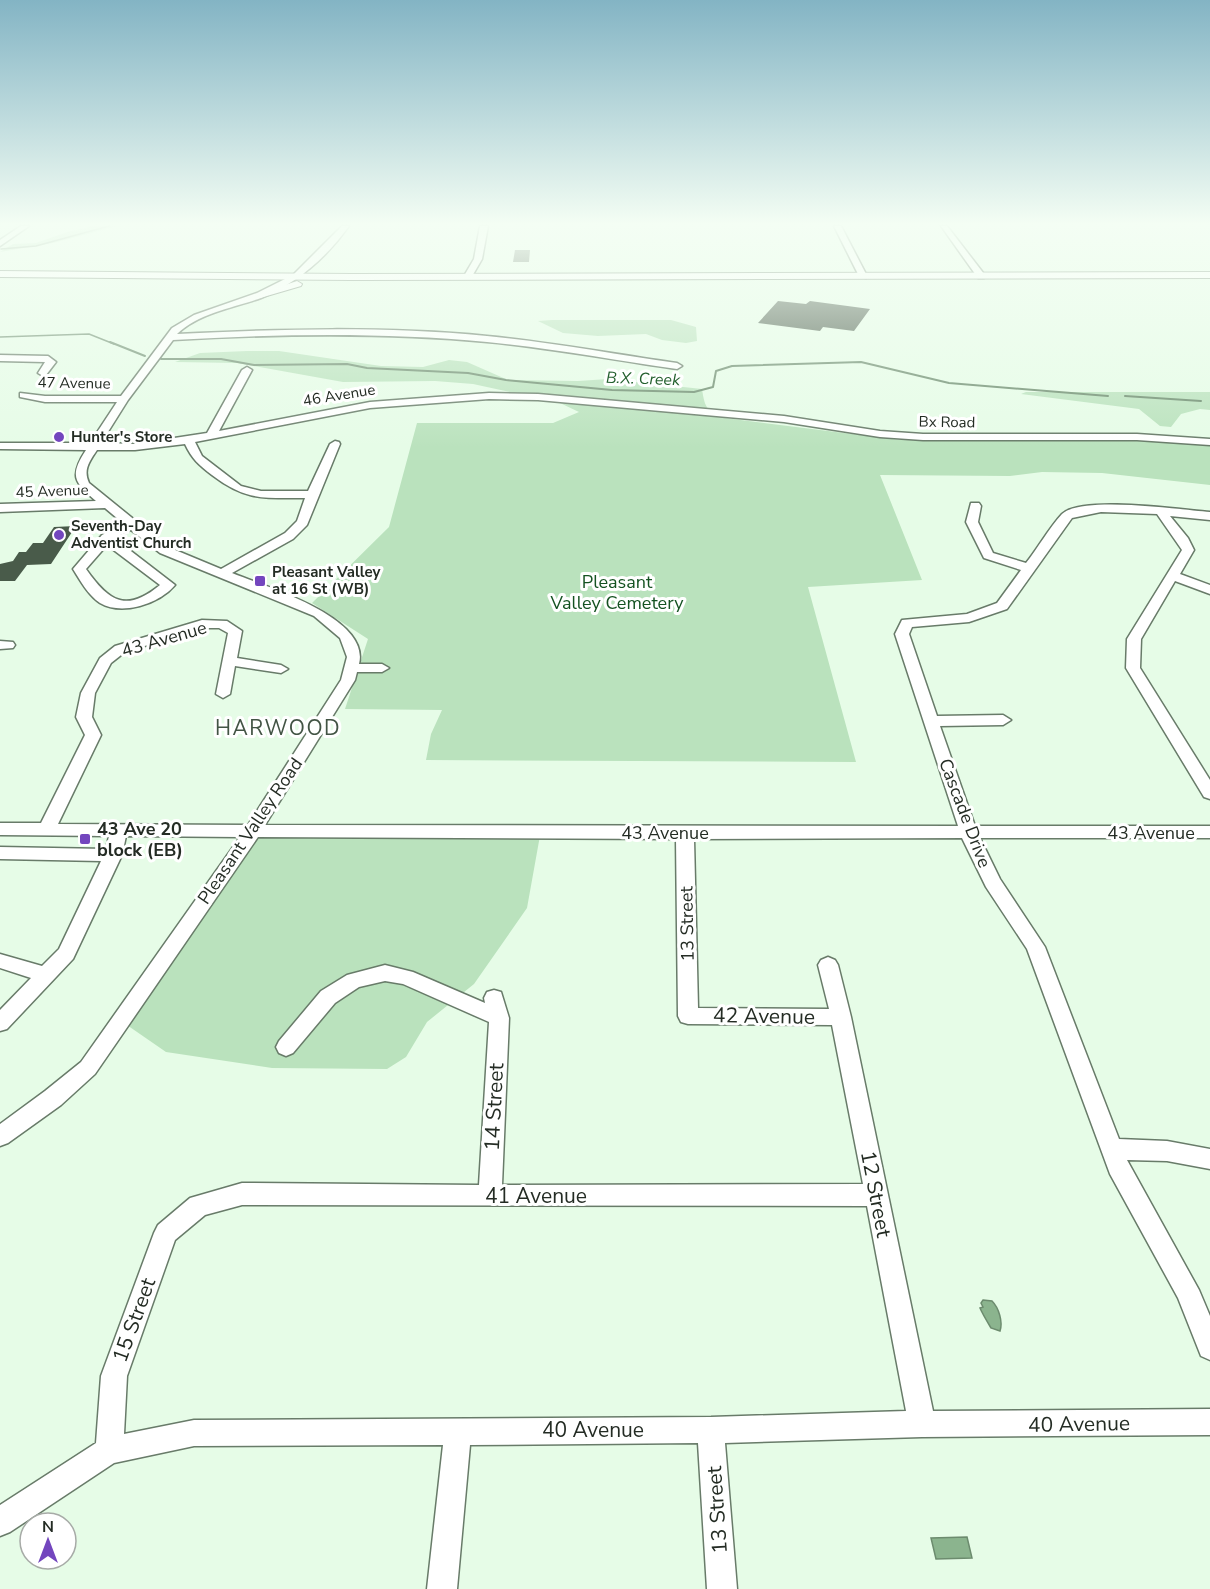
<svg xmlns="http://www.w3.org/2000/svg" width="1210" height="1589" viewBox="0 0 1210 1589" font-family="'Nunito Sans',sans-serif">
  <rect width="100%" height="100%" fill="#e6fce7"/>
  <g fill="#bae2bd">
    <polygon points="94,226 118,226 53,243 0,252 13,244 36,243 67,232"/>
    <polygon points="552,320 671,320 696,327 697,341 686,343 662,340 646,334 598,336 563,333 538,321"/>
    <path d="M 247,351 L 279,351 L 381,366 L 423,367 L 449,360 L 467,362 L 508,380 L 578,381 L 608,379 L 702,389 C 705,409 707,411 725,418 L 900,440 L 1138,440 L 1210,445 L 1210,485 L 1102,473 L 1042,472 L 1010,476 L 880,475 L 922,580 L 808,587 L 856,762 L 426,760 L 431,734 L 442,710 L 345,709 L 368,639 L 312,603 L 389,527 L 417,423 L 553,423 L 579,412 L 560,403 L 473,384 L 435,381 L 343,382 L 237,363 L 175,362 L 200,353 Z"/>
    <polygon points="1026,392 1210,392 1210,410 1200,409 1181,414 1171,427 1160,426 1139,409 1021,394"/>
    <polygon points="541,830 527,908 474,984 427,1022 406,1057 387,1069 272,1068 166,1052 124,1023 243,837"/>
  </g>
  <g fill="#8bb48e" stroke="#6c8b6e" stroke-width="1.5">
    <path d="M 983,1300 L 992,1301 C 999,1308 1003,1322 1000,1331 L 991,1328 C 988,1323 982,1313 980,1308 L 983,1307 L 981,1303 Z"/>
    <polygon points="967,1537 972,1558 936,1559 931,1538"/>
  </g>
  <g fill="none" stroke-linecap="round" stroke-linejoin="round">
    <g stroke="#6c8b6e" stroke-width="1.5">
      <polyline points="1,249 36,246 109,226"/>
      <polyline points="0,337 89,334 114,344"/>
    </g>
    <g stroke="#6c8b6e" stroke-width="2">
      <polyline points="110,342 145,356"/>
      <polyline points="161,359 221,359 254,365 347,364 367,368 468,373 506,380 612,390 694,392 713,387 716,371 732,366 861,362 949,383 1108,396"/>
      <polyline points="1125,396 1201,401"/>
    </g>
  </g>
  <g fill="#495b4a">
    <polygon points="515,250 530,250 529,262 513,262"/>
    <polygon points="778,301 806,304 810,301 870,309 854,331 823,327 820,331 758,323"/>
    <polygon points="76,526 51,564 27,565 15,581 0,581 0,564 13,561 19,552 26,552 33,543 43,543 54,527"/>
  </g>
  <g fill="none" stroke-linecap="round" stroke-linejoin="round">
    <g stroke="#687b69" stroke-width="3">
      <g id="minor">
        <polygon points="21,226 29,226 0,246 0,240"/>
        <path d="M 342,226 L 349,226 C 327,257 296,284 261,298 C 233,308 199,313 177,334 C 280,329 384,326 487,336 C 551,342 614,354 677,363 L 682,366 L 677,369 C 614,360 551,348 487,342 C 383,332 277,334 173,340 L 128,400 L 101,443 L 135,444 L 207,433 L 242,370 L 247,367 L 252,370 L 219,431 L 370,402 L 489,393 L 538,394 L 784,416 L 880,431 L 923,434 L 1137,434 L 1210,439 L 1210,445 L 1137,440 L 923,440 L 880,437 L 784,422 L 538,400 L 489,399 L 370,408 L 195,442 L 202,456 L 241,486 L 261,491 L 308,491 L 330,444 L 335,441 L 339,442 L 340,444 L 307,525 L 293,539 L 232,573 C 264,586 371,617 359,664 L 382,664 L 389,668 L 382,672 L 357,672 L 355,680 L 265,825 L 958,826 L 895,634 L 902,620 L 967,614 L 997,603 L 1021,570 L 984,558 L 966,522 L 971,503 L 979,503 L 981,506 L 978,522 L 993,553 L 1026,563 C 1038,548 1049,528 1062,514 C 1082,495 1182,510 1210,512 L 1210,520 L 1170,516 L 1188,538 L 1194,550 L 1180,574 L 1210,585 L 1210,594 L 1175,581 L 1141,639 L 1140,668 L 1210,780 L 1210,799 L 1204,797 L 1126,668 L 1127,639 L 1182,550 L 1157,514 L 1101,512 L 1072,518 L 1007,609 L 969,622 L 912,627 L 909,634 L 937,716 L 1003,715 L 1011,720 L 1003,725 L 940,726 L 975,826 L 1210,826 L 1210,838 L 980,838 L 1000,879 L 1045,947 L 1119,1139 L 1167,1141 L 1210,1149 L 1210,1169 L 1167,1161 L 1127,1160 L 1199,1290 L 1210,1316 L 1210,1360 L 1201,1356 L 1178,1298 L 1110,1174 L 1027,949 L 986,887 L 962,838 L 694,839 L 698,1008 L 829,1009 L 818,965 L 821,960 L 828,957 L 835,960 L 838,965 L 851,1017 L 933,1411 L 1210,1409 L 1210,1435 L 922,1437 L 725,1443 L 737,1589 L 707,1589 L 698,1443 L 470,1445 L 457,1589 L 427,1589 L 443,1445 L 194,1446 L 114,1463 L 10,1532 L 0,1536 L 0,1505 L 96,1443 L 101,1376 L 154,1233 L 158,1225 L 190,1198 L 242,1183 L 479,1185 L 489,1022 L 403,984 L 385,981 L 359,987 L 335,1003 L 293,1053 L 286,1056 L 279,1053 L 276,1047 L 279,1041 L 321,991 L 347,975 L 385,965 L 413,972 L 485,1003 L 484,998 L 487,992 L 494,990 L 501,992 L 509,1018 L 502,1185 L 863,1184 L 832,1025 L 688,1024 L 681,1022 L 678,1016 L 676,839 L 258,837 L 95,1074 L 61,1105 L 8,1143 L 0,1146 L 0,1124 L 45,1091 L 81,1062 L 240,837 L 126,836 L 122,855 L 73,959 L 7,1029 L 0,1031 L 0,1010 L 31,978 L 0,968 L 0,954 L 42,966 L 59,949 L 101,861 L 0,859 L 0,847 L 106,849 L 109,836 L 0,835 L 0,823 L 41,823 L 85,735 L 76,717 L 81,693 L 100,658 L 115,646 L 202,620 L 227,621 L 242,631 L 237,658 L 281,665 L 288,669 L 281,673 L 235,666 L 230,694 L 223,698 L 216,694 L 228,633 L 219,628 L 203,628 L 125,652 L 111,663 L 95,693 L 92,717 L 101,735 L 58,824 L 248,825 L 341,680 L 347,657 L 340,638 L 314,616 L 160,553 L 131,530 L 114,538 L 175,585 C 159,604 122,616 100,603 C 88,595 80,580 73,569 L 102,535 L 124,524 L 105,508 L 0,512 L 0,504 L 96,501 C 74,482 69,476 86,450 L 0,449 L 0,443 L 90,443 L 117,402 L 45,402 L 20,397 L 20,393 L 45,396 L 121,396 L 172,328 L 194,315 L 257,293 L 293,275 ZM 185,444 C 192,459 199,465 212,475 C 246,501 264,498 305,498 L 297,521 L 285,533 L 221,569 L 168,547 L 89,483 C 83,470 89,462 97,450 L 135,450 ZM 107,545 L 160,585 C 125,614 108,600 86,569 ZM 242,1205 L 867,1206 L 906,1411 L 711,1417 L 194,1420 L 124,1434 L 127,1376 L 175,1240 L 205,1215 Z"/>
        <polygon points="480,226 488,226 482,259 471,278 465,278 464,276 474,259"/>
        <polygon points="834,226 841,226 867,276 866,278 859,276"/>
        <polygon points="941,226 947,226 984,274 984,278 978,278"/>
        <polygon points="0,355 48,356 56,362 46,375 43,376 38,373 45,362 0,361"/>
        <polygon points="0,641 13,642 15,645 13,648 0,649"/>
      </g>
    </g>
    <g stroke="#687b69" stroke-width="2">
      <g id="major">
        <polygon points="0,271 352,274 1210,272 1210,278 352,280 0,277"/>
        <polygon points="297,281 302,284 301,286 260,298 255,295"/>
      </g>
    </g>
    <use href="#minor" fill="#fff" fill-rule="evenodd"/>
    <use href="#major" fill="#fff" fill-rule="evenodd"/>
  </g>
  <linearGradient id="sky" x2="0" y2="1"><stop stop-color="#83b4c4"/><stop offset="0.5" stop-color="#f4fef4"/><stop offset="1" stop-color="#f4fef4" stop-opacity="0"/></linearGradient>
  <rect width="1210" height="448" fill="url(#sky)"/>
  <g fill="#7346be" stroke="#fff" stroke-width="2">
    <circle cx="59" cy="437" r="6"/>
    <circle cx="59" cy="535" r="6"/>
    <rect x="254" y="575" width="12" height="12" rx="3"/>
    <rect x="79" y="833" width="12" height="12" rx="3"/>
  </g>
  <g text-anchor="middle" stroke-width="6" stroke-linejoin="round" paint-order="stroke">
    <g font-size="15" fill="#242c24" stroke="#fff">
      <text transform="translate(74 383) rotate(1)" y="5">47 Avenue</text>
      <text transform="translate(339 395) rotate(-9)" y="5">46 Avenue</text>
      <text transform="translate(947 422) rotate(1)" y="5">Bx Road</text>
      <text transform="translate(52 491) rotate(-2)" y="5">45 Avenue</text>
    </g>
    <g font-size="15" font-weight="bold" fill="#242c24" stroke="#fff" text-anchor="start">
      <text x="71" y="442">Hunter's Store</text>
      <text x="71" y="531">Seventh-Day<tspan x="71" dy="17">Adventist Church</tspan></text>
      <text x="272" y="577">Pleasant Valley<tspan x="272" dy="17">at 16 St (WB)</tspan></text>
    </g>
    <g font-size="16" font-style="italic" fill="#235f2d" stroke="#fff">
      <text transform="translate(643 378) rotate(2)" y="6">B.X. Creek</text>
    </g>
    <g font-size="18" fill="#145221" stroke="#fff">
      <text x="617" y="588">Pleasant<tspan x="617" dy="21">Valley Cemetery</tspan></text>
    </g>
    <g font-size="18" fill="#242c24" stroke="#fff">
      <text transform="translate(164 639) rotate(-16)" y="6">43 Avenue</text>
      <text transform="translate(965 813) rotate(69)" y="6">Cascade Drive</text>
      <text transform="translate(250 831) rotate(-56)" y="6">Pleasant Valley Road</text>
      <text x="665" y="839">43 Avenue</text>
      <text x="1151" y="839">43 Avenue</text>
      <text transform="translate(687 924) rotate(-91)" y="6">13 Street</text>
    </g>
    <g font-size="18" font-weight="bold" fill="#242c24" stroke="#fff" text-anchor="start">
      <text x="97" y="835">43 Ave 20<tspan x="97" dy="21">block (EB)</tspan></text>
    </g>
    <g font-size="21" letter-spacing="1.5" fill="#425444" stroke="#fff">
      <text x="278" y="735">HARWOOD</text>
    </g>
    <g font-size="21" fill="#242c24" stroke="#fff">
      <text transform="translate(764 1016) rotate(1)" y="7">42 Avenue</text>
      <text transform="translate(494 1107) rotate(-87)" y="7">14 Street</text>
      <text transform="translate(876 1194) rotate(79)" y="7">12 Street</text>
      <text x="536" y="1203">41 Avenue</text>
      <text transform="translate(134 1320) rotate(-70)" y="7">15 Street</text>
      <text transform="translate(1079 1424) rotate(-1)" y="7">40 Avenue</text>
      <text x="593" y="1437">40 Avenue</text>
      <text transform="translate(717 1510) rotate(-94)" y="7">13 Street</text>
    </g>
  </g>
  <g transform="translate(48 1541)"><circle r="28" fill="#ffffff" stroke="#a7aba7" stroke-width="1.5"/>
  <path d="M0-4.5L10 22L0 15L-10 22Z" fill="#7346be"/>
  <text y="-9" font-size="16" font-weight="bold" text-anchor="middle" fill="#242c24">N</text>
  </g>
</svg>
